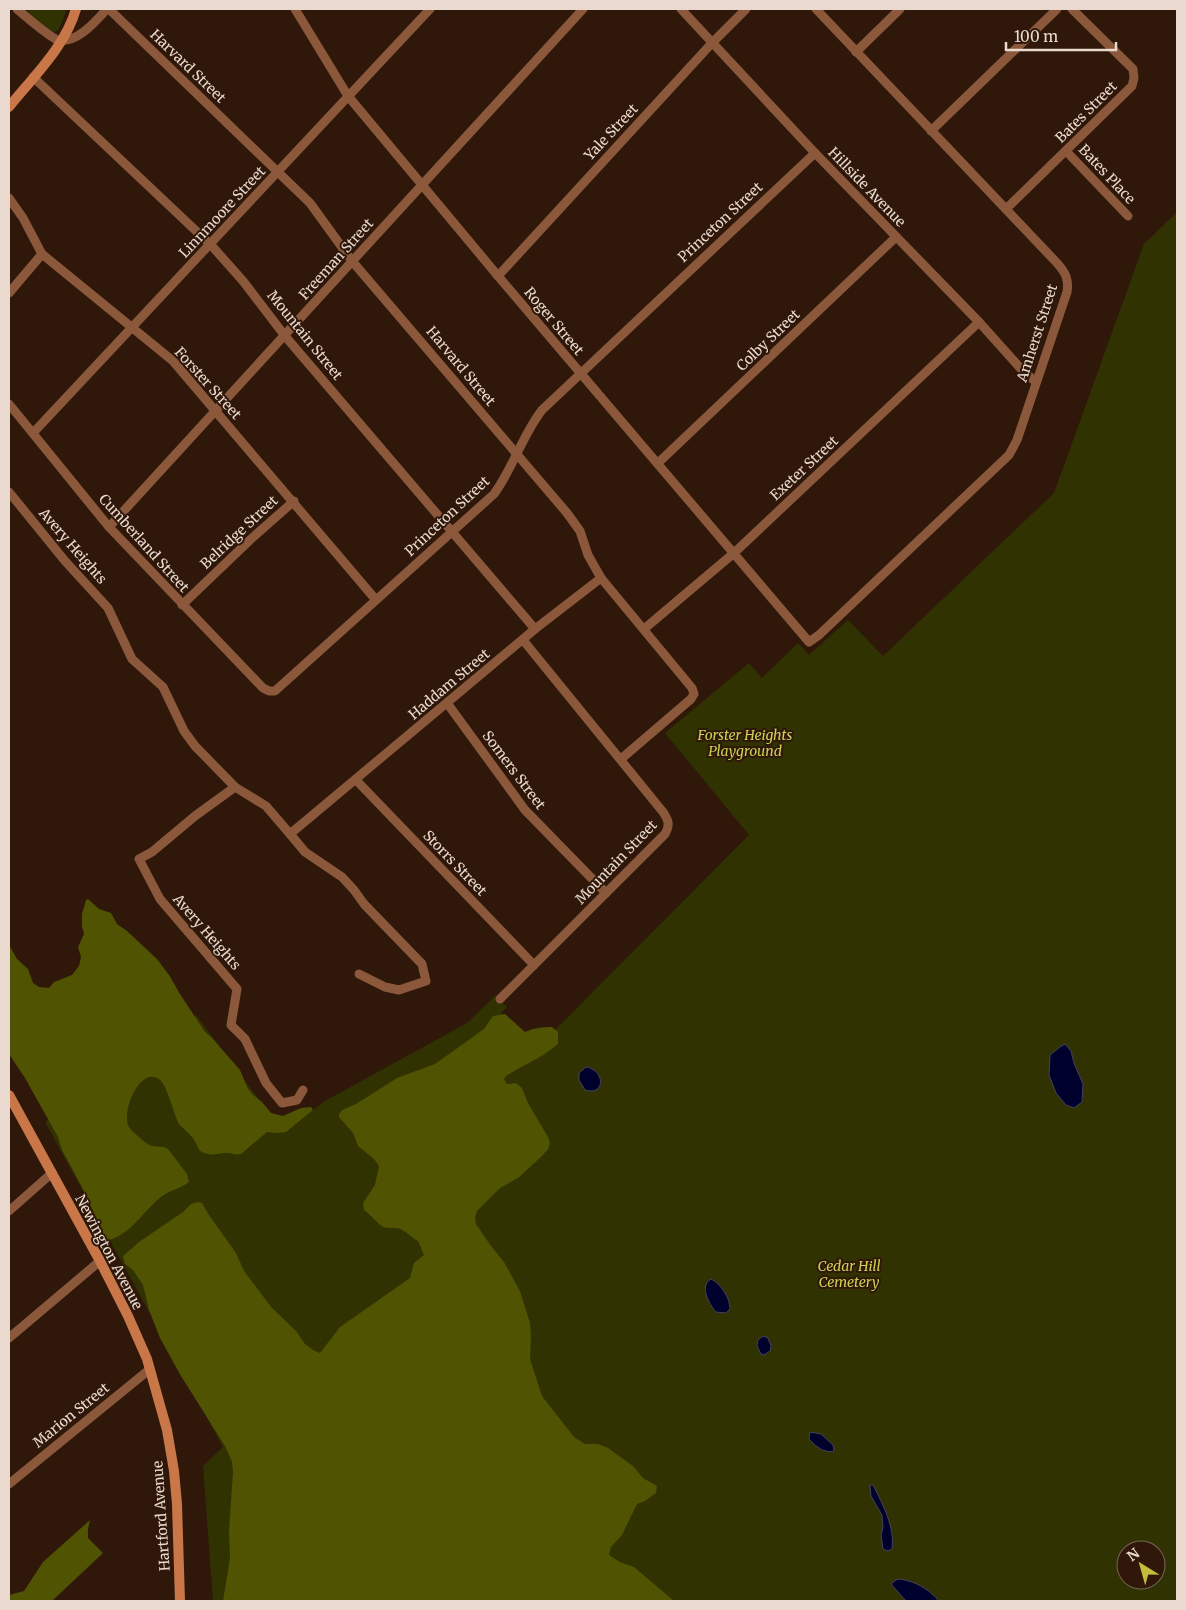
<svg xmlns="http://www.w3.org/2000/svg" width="1186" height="1610" viewBox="0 0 1186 1610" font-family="Merriweather,serif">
  <rect width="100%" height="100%" fill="#2f1809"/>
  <g fill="#303202" fill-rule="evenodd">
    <polygon points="28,9 67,9 59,29 55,32 51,31 29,13"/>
    <path d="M 1177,212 L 1177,1601 L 213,1601 L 203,1466 L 223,1447 L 45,1122 L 196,1015 L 283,1132 L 325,1101 L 467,1023 L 495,996 L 507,1007 L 501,1013 L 537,1048 L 749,835 L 665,733 L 749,663 L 762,678 L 798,643 L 809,655 L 848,620 L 883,656 L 1054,493 L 1144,244 ZM 1126,1550 L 1156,1550 L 1156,1580 L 1126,1580 Z"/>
  </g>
  <g fill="#505302">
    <path d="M 88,899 L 99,909 L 111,913 L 117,924 L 127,931 L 157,959 L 169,975 L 180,994 L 205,1032 L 212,1038 L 240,1070 L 247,1087 L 252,1094 L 262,1102 L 271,1113 L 283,1116 L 301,1108 L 311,1107 L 313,1110 L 286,1132 L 277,1133 L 267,1132 L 241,1154 C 236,1155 234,1154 229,1153 C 216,1152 214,1158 200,1151 C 197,1147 196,1142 193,1138 C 189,1133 183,1129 179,1124 C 173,1113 168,1086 159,1079 C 139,1066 121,1113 129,1127 C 131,1131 146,1143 149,1145 C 155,1148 162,1145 168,1149 L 187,1174 L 189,1182 C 181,1189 169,1190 161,1197 C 141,1213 133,1233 107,1241 L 102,1237 L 99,1224 L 82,1187 L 62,1150 L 58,1137 L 25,1078 L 9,1054 L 9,945 L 17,959 L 28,969 L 33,983 L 39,987 L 49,988 L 54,982 L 72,975 L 79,966 L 81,957 L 78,947 L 84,934 L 82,926 L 82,914 L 86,900 Z"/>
    <path d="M 505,1014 L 525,1032 C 533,1028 543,1027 552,1027 L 558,1032 L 558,1044 C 542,1058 523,1065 506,1076 L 504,1079 L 507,1084 L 516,1083 L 522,1088 L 528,1103 L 548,1137 L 550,1143 L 548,1149 L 542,1156 L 518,1178 L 500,1188 L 477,1211 L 475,1218 L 476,1224 L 491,1246 L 504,1262 L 520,1291 L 530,1323 L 531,1338 L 530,1359 L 542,1396 L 574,1437 L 585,1444 L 598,1444 L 608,1448 L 633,1466 L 643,1478 L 657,1486 L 656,1493 L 645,1501 L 637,1504 L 622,1535 L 611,1547 L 609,1555 L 620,1562 L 634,1567 L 674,1601 L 223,1601 L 230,1558 L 229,1531 L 233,1472 L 232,1462 L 225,1446 L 181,1376 L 160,1338 L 149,1310 L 143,1285 L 133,1270 L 125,1264 L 123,1256 L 139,1242 L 183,1212 L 191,1204 L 198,1202 L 202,1203 L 209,1215 L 236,1253 L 244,1271 L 272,1308 L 296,1331 L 305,1344 L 313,1350 L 320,1353 L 340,1327 L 410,1278 L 414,1263 L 424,1255 L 418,1241 C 412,1238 408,1233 402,1230 C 396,1226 388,1230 382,1226 C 378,1224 370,1214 364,1210 L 363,1203 L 375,1185 L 379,1166 L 374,1159 L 358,1146 L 353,1133 L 339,1117 L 339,1114 L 342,1110 L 356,1104 L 397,1078 L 435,1064 L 484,1029 L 493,1016 Z"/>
    <polygon points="90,1520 88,1529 88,1538 103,1553 52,1601 9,1601 9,1595 24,1591 43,1562"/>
  </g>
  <g fill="#00002d" stroke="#46415e">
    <polygon points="1065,1044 1071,1051 1074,1063 1083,1084 1082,1102 1074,1108 1066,1105 1056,1093 1049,1075 1050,1055 1060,1047"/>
    <path d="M 586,1067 C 605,1070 606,1096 585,1090 L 579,1080 L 579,1073 Z"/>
    <path d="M 711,1279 C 721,1284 730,1298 730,1309 L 726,1313 L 716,1312 C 709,1304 699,1286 711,1279 Z"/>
    <polygon points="763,1336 768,1338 771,1346 770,1351 764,1355 761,1354 757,1346 758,1340"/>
    <path d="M 810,1432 L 821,1434 L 833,1445 L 834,1451 C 825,1454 815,1446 809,1439 Z"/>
    <path d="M 870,1485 L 873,1485 C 883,1505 895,1527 892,1549 L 888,1551 L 883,1549 L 881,1535 L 883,1527 L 882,1515 L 871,1496 Z"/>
    <path d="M 899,1579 C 915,1581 929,1589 939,1601 L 906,1601 L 891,1584 L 896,1580 Z"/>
  </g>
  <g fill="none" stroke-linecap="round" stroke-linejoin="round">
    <g stroke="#8b583c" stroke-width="9">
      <path d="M 17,9 C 24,15 51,38 58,40 C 77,44 96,21 107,9"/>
      <polyline points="109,9 310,203 352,261 567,513 580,531 588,555 601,578 692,688 694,694 691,699 621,759"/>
      <path d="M 295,9 L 348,96 L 498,276 L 809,642 L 819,635 L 1009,455 L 1017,440 L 1067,292 C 1069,280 1066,273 1057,263 L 816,9"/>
      <polyline points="681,9 815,153 979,322 1022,370 1036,382"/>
      <polyline points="856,52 900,9"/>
      <polyline points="33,77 211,245 243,281 285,336 535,629"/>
      <polyline points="931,131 1057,9"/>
      <polyline points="1066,151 1128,216"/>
      <polyline points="9,198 23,218 42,254 173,361 376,600"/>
      <polyline points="1006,209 1132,86 1134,78 1133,69 1072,9"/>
      <polyline points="498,276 712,43 746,9"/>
      <polyline points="9,293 42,254"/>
      <path d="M 9,404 L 109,527 L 263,688 L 269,691 L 275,691 L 494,494 C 513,468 522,436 542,410 L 815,153"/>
      <polyline points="33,433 430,9"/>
      <polyline points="658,463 896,237"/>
      <polyline points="9,492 65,561 108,608 132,659 163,687 184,731 195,746 235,787 266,806 290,834 535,629 601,578"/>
      <polyline points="109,527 583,9"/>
      <polyline points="182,605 251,539 294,501"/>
      <polyline points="644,629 734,553 979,322"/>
      <polyline points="447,703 525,810 606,893"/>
      <polyline points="356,780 534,965"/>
      <polyline points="235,787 195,816 152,852 139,859 160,899 237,989 231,1025 245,1039 266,1083 282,1103 297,1100 303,1090"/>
      <polyline points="290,834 305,852 342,877 354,890 364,904 422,964 426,981 399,990 385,987 359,974"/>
      <path d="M 500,999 L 665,834 C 670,825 669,821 663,812 L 523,640"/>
      <polyline points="9,1211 52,1173"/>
      <polyline points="9,1338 100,1261"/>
      <polyline points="9,1484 150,1369"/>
    </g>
    <g stroke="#c97749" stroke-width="10">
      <path d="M 9,107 C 33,77 65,47 76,9"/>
      <polyline points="9,1095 100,1261 128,1316 147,1359 167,1430 174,1471 177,1504 180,1601"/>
    </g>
  </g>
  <g text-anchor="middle" stroke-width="4" stroke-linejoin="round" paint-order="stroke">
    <g font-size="14" fill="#e9d9cf" stroke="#2f1809">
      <text transform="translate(188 66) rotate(44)" y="5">Harvard Street</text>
      <text transform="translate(1086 112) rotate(-45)" y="5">Bates Street</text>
      <text transform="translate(611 132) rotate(-47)" y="5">Yale Street</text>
      <text transform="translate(1107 174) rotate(47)" y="5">Bates Place</text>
      <text transform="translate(867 187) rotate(46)" y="5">Hillside Avenue</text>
      <text transform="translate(222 212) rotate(-47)" y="5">Linnmoore Street</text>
      <text transform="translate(720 222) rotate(-43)" y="5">Princeton Street</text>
      <text transform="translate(336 259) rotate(-48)" y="5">Freeman Street</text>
      <text transform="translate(554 321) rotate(50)" y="5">Roger Street</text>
      <text transform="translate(1037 333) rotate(-72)" y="5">Amherst Street</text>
      <text transform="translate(305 335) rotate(51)" y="5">Mountain Street</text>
      <text transform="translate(768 340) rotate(-44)" y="5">Colby Street</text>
      <text transform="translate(461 366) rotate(50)" y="5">Harvard Street</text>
      <text transform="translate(208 383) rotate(48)" y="5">Forster Street</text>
      <text transform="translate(804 468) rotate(-43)" y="5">Exeter Street</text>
      <text transform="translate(447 516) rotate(-43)" y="5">Princeton Street</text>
      <text transform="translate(239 532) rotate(-43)" y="5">Belridge Street</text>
      <text transform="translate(144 543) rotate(48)" y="5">Cumberland Street</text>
      <text transform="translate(73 546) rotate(49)" y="5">Avery Heights</text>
      <text transform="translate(449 684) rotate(-40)" y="5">Haddam Street</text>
      <text transform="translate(514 770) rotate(53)" y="5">Somers Street</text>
      <text transform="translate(616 862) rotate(-46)" y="5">Mountain Street</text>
      <text transform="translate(455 863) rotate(46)" y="5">Storrs Street</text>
      <text transform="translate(207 932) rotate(49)" y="5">Avery Heights</text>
      <text transform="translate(109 1252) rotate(62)" y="5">Newington Avenue</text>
      <text transform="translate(71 1415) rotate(-39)" y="5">Marion Street</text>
      <text transform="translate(161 1516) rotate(-94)" y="5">Hartford Avenue</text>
    </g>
    <g font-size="14" font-style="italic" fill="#cbd155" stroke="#2f1809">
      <text x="745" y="740">Forster Heights<tspan x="745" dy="16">Playground</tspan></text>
      <text x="849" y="1271">Cedar Hill<tspan x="849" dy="16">Cemetery</tspan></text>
    </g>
  </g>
  <rect width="1186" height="1610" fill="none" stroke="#e9d9cf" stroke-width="20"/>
  <g transform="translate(1141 1565) rotate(323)"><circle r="24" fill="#2f1809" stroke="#796558"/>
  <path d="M0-4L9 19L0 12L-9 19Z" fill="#c6bc3c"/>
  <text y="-8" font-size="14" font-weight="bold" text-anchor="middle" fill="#e9d9cf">N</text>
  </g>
  <path d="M1006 42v8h110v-8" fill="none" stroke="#e9d9cf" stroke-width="2.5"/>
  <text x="1014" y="42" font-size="15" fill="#e9d9cf" stroke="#2f1809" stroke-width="4" paint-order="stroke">100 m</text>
</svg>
